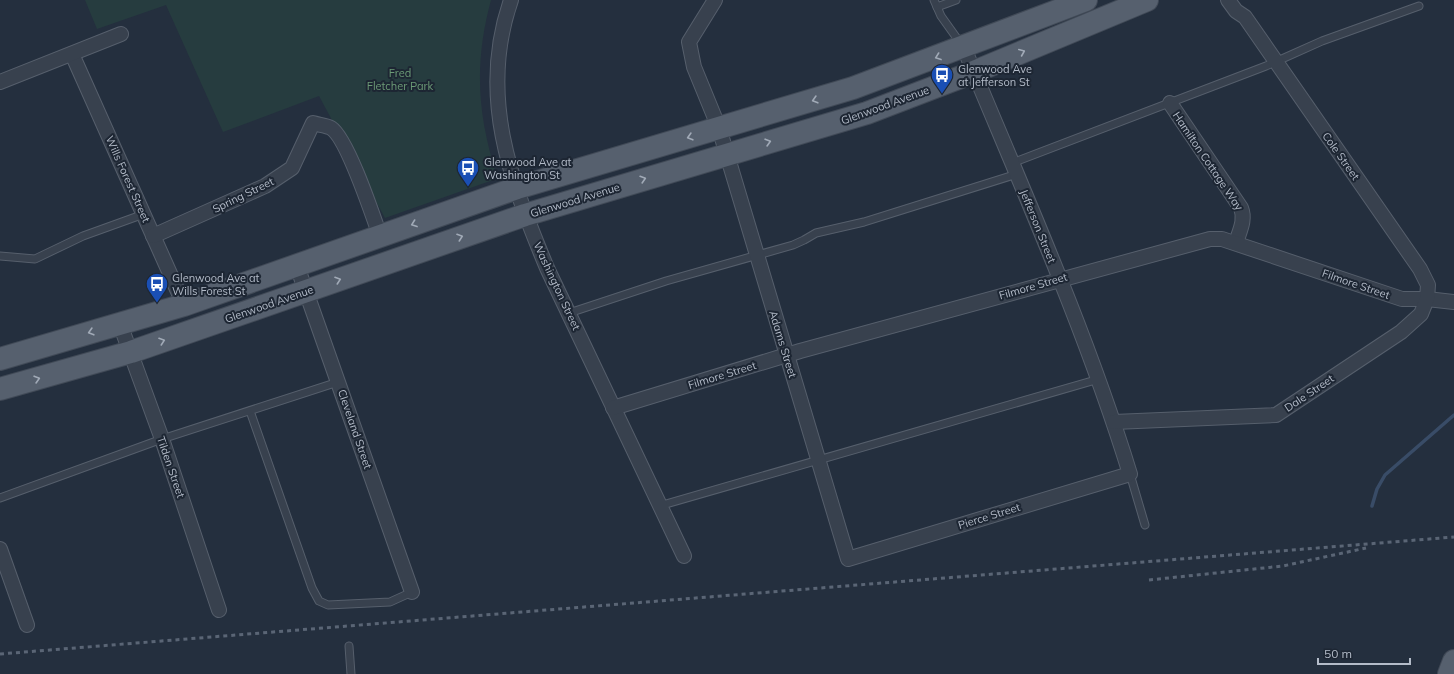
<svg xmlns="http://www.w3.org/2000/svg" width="1454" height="674" viewBox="0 0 1454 674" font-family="Mulish,sans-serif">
  <rect width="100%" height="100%" fill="#242f3e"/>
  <path fill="#263c3f" d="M 85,0 L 491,0 C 474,63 477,114 497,176 L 493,180 L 385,218 L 319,96 L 223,132 L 166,5 L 97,29 Z"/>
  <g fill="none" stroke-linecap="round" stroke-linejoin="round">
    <polyline stroke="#394c67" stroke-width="3.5" points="1372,506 1377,489 1385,475 1454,415"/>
    <g stroke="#565f6c" stroke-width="9">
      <g id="service">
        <polyline points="934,0 941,16 961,44"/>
        <polyline points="937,7 956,0"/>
        <polyline points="1012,163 1266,66 1322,41 1419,6"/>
        <polyline points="0,256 35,259 83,236 144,214"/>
        <polyline points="569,313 666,281 793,245 804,240 816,233 864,222 1017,174"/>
        <polyline points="250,411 312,588 319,601 328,605 390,602 412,592"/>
        <polyline points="1130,474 1145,525"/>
        <polyline points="0,498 162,439 338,382"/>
        <polyline points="659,506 1099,379"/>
        <polyline points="349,646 351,674"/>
      </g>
    </g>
    <g stroke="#565f6c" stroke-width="16">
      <g id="minor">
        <path d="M 511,0 C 478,95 510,179 547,268 L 684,556"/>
        <path d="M 715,0 L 689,42 L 694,67 L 719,128 L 848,559 L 1130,474 C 1085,328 1022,188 964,48"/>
        <polyline points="72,54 184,305"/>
        <polyline points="0,82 121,34"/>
        <path d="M 1170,103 L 1241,208 C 1246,220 1239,232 1236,243"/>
        <path d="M 153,236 L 265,186 L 292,168 L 313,123 C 318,125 326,125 331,128 C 347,138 373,216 380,236"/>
        <polyline points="297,266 412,592"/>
        <polyline points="120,324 162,439 219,610"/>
        <polyline points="613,408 800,351 1210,239 1222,239 1402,299 1427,299 1454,302"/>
        <polyline points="1114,422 1276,415 1401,332 1421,314 1427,299 1428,285 1420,269 1245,17 1236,11 1228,0"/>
        <polyline points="0,549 27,625"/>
      </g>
    </g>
    <g stroke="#414a57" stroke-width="24">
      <g id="primary">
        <polyline points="0,359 184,305 517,188 853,88 1086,0"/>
        <polyline points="0,389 131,352 525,215 867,113 974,72 1147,0"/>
        <polyline points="1449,674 1454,661"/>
      </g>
    </g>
    <use href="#service" stroke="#38414e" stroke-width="7"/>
    <use href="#minor" stroke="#38414e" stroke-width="14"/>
    <use href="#primary" stroke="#56606e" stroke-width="22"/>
    <g stroke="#5a6575" stroke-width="3" stroke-dasharray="4 4" stroke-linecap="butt">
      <polyline points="1149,580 1283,566 1366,548"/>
      <polyline points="0,654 1454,537"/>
    </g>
  </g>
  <defs><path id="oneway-chevron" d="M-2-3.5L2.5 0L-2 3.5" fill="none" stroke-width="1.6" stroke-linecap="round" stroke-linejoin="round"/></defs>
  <g stroke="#a1aab7">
    <use href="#oneway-chevron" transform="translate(1022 52) rotate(-23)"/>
    <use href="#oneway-chevron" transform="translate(938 57) rotate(160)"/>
    <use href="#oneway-chevron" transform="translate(815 100) rotate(164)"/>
    <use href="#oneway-chevron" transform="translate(690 137) rotate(164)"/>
    <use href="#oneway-chevron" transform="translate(768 142) rotate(-16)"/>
    <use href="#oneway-chevron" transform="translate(643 179) rotate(-17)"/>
    <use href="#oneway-chevron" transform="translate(414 224) rotate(160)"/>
    <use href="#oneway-chevron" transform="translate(460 237) rotate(-19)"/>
    <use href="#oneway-chevron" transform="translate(338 280) rotate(-19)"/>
    <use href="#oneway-chevron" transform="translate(91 332) rotate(164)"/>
    <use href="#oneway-chevron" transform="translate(162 341) rotate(-19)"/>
    <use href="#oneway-chevron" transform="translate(37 379) rotate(-16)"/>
  </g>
  <defs>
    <g id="bus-pin" transform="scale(1.15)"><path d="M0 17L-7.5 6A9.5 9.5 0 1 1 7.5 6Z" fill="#1a4fb4" stroke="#1d2633"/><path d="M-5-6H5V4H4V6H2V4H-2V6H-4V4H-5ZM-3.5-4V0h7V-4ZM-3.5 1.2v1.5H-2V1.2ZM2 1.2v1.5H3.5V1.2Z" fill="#fff"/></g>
  </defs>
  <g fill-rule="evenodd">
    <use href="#bus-pin" x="942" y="75"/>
    <use href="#bus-pin" x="468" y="168"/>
    <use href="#bus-pin" x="157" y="284"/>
  </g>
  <g text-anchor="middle" stroke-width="4" stroke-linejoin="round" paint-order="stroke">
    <g font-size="11" fill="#b4bcc9" stroke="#1d2633" text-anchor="start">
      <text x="958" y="73">Glenwood Ave<tspan x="958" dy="13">at Jefferson St</tspan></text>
      <text x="484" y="166">Glenwood Ave at<tspan x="484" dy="13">Washington St</tspan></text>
      <text x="172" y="282">Glenwood Ave at<tspan x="172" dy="13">Wills Forest St</tspan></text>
    </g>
    <g font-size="11" fill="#6b9a76" stroke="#1d2633">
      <text x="400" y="77">Fred<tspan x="400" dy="13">Fletcher Park</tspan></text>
    </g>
    <g font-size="11" fill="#b4bcc9" stroke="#1d2633">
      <text transform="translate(885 105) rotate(-20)" y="4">Glenwood Avenue</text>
      <text transform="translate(1341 156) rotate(55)" y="4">Cole Street</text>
      <text transform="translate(1208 161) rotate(56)" y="4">Hamilton Cottage Way</text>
      <text transform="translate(128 179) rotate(66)" y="4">Wills Forest Street</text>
      <text transform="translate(243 195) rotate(-26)" y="4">Spring Street</text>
      <text transform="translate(575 200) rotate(-17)" y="4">Glenwood Avenue</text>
      <text transform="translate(1038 226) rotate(68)" y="4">Jefferson Street</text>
      <text transform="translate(1356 284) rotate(19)" y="4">Filmore Street</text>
      <text transform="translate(557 286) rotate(65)" y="4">Washington Street</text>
      <text transform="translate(1033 286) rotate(-16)" y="4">Filmore Street</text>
      <text transform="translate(269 304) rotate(-19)" y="4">Glenwood Avenue</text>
      <text transform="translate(783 344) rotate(73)" y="4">Adams Street</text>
      <text transform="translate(722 375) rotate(-17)" y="4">Filmore Street</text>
      <text transform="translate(1309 393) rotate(-34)" y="4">Dale Street</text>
      <text transform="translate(355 429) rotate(71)" y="4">Cleveland Street</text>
      <text transform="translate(171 467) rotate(71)" y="4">Tilden Street</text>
      <text transform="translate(989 516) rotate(-17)" y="4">Pierce Street</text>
    </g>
  </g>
  <path d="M1318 658v6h92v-6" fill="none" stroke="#b4bcc9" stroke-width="2"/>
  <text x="1324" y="658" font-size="12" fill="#b4bcc9" stroke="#1d2633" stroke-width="3" paint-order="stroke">50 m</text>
</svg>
